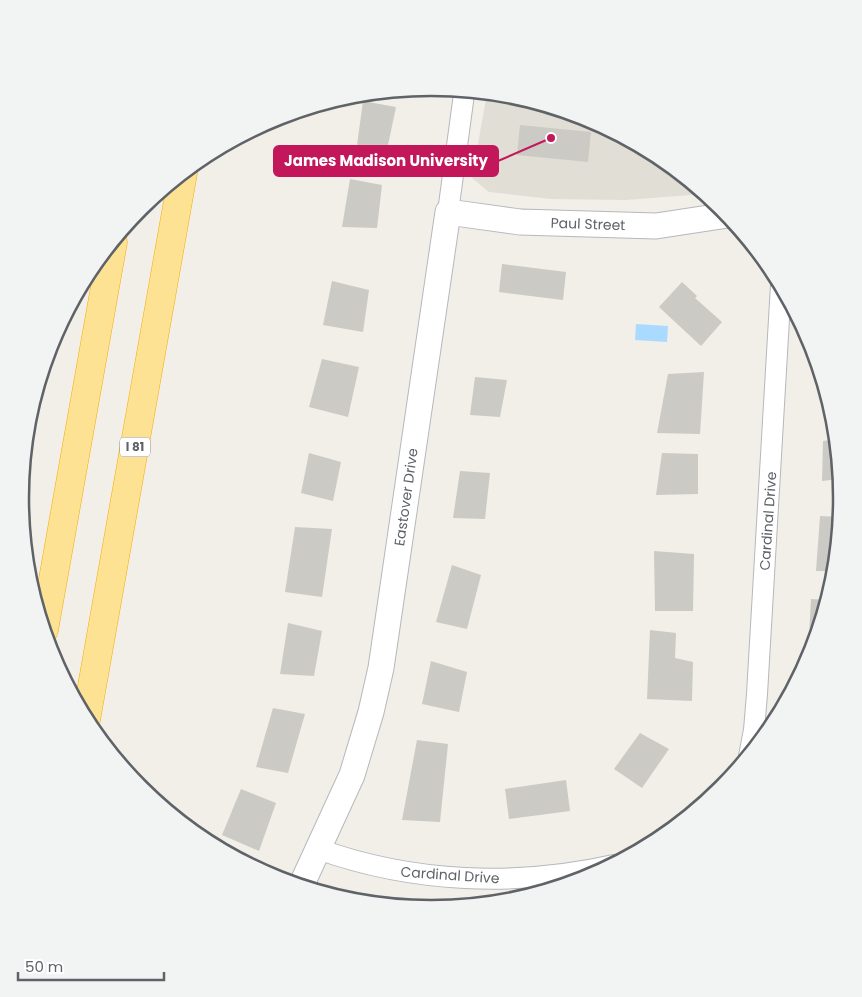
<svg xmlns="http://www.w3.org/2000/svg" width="862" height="997" viewBox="0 0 862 997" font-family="Poppins,sans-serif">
  <rect width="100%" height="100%" fill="#f1efe8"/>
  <polygon fill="#e1ded6" points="487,93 511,95 589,119 660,157 704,194 626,200 551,199 489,192 472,178"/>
  <polygon fill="#aadaff" points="636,324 668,326 667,342 635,340"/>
  <g fill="#cccac5">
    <polygon points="363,101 396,107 387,150 357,145"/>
    <polygon points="520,125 591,132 588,162 517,155"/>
    <polygon points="350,179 382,185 377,228 342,227"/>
    <polygon points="502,264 566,272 563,300 499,292"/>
    <polygon points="332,281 369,290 363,332 323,325"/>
    <polygon points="682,282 697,296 695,298 722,322 701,346 659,307"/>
    <polygon points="322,359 359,367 348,417 309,407"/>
    <polygon points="704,372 700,434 657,433 668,374"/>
    <polygon points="475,377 507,380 500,417 470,415"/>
    <polygon points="836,439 840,479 822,481 823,441"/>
    <polygon points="309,453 341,462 333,501 301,493"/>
    <polygon points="662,453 698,454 698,494 656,495"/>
    <polygon points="460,471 490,473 485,519 453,518"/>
    <polygon points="820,516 840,517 835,571 816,571"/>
    <polygon points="295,527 332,529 322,597 285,592"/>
    <polygon points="654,551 694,554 693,611 655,611"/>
    <polygon points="452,565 481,575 467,629 436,622"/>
    <polygon points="811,599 828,600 816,637 809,637"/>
    <polygon points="288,623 322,631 314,676 280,674"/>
    <polygon points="650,630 676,633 675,658 693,662 692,701 647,699"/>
    <polygon points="431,661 467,672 459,712 422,704"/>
    <polygon points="273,708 305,714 288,773 256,767"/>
    <polygon points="640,733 669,749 642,788 614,769"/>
    <polygon points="417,740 448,744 440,822 402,820"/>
    <polygon points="566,780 570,811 509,819 505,789"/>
    <polygon points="241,789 276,803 259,851 222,835"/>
  </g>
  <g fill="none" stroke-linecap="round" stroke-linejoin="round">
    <g stroke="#b5b8bc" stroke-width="22">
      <g id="minor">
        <polyline points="448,212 464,94"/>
        <polyline points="749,756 754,730 757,694 781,285"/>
        <path d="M 318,849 C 413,883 516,887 614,865"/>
      </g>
    </g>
    <g stroke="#b5b8bc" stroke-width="27">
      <polyline id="tertiary" points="301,886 352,775 371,712 381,668 448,212 520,222 656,226 728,215"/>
    </g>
    <g stroke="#f9ab00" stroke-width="29">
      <g id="motorway">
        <polyline points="44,630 113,242"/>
        <polyline points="86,720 183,173"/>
      </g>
    </g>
    <use href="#minor" stroke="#fff" stroke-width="20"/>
    <use href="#tertiary" stroke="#fff" stroke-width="25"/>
    <use href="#motorway" stroke="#fde293" stroke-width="28"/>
  </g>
  <g text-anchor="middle" stroke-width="4.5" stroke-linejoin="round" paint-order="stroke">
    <rect fill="#fff" stroke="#8f9295" stroke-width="1" x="120" y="437.5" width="30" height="19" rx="4"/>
    <g font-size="12" font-weight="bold" fill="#5f6368">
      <text x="135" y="451">I 81</text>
    </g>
    <g font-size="14" fill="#5f6368" stroke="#fff">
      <text transform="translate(588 224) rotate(2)" y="5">Paul Street</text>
      <text transform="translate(406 497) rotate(-82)" y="5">Eastover Drive</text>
      <text transform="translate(768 521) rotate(-86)" y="5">Cardinal Drive</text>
      <text transform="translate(450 875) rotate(4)" y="5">Cardinal Drive</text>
    </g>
  </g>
  <path d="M0 0H862V997H0ZM29 498a402 402 0 1 1 804 0a402 402 0 1 1-804 0Z" fill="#f2f3f3" fill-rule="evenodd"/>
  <path fill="none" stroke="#5f6368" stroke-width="2.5" d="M29 498a402 402 0 1 1 804 0a402 402 0 1 1-804 0Z"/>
  <path fill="none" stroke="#c2185b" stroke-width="2" d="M551 138L498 161"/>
  <circle fill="#c2185b" stroke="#fff" stroke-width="2" cx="551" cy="138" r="5"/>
  <rect fill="#c2185b" stroke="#c2185b" stroke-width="2" x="274" y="146" width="224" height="30" rx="5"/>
  <g font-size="15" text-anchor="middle" font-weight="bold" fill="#fff">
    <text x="386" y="166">James Madison University</text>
  </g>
  <path d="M18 972v8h146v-8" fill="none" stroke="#5f6368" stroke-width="2.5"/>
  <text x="25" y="972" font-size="15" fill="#5f6368" stroke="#ffffff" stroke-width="4" paint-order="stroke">50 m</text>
</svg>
